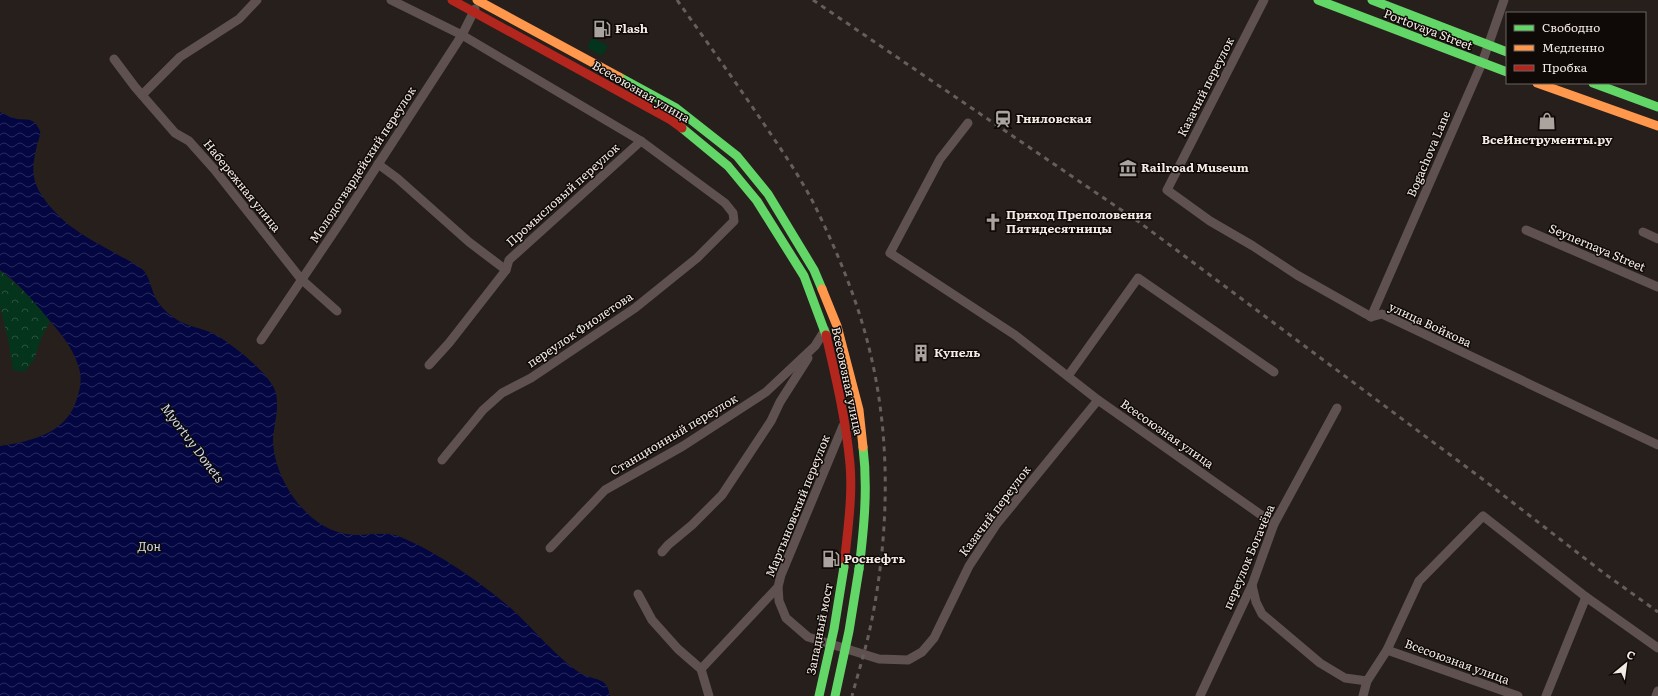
<svg xmlns="http://www.w3.org/2000/svg" width="1658" height="696" viewBox="0 0 1658 696" font-family="Literata,serif">
  <defs>
    <pattern id="forest-crowns" width="20" height="18" patternUnits="userSpaceOnUse"><rect width="20" height="18" fill="#05341d"/><path d="M2 6a3 3 0 1 1 6 0M12 15a3 3 0 1 1 6 0" fill="none" stroke="#2a523e"/></pattern>
    <pattern id="water-waves" width="16" height="10" patternUnits="userSpaceOnUse"><rect width="16" height="10" fill="#030641"/><path d="M0 5q4-4 8 0t8 0" fill="none" stroke="#282a5c"/></pattern>
  </defs>
  <rect width="100%" height="100%" fill="#261f1c"/>
  <polygon fill="#05341d" points="592,37 608,46 602,56 587,48"/>
  <polygon fill="url(#forest-crowns)" points="0,270 29,296 50,321 41,339 34,360 24,372 13,370 8,339 0,307"/>
  <path fill="url(#water-waves)" d="M 0,112 C 5,115 11,117 17,119 C 24,120 30,118 35,123 C 36,124 40,130 40,131 C 41,135 38,141 37,145 C 35,154 32,167 34,177 C 36,190 46,202 55,212 C 73,232 98,243 120,256 C 128,260 138,265 144,271 C 150,279 151,288 155,297 C 159,305 166,312 173,317 C 184,326 199,327 212,333 C 229,341 266,371 274,388 C 281,403 274,423 273,439 C 273,465 288,495 307,513 C 320,526 338,535 357,535 C 373,535 387,531 403,538 C 440,554 485,585 515,612 C 533,629 549,648 568,664 C 573,668 578,672 584,675 C 597,681 607,677 610,696 L 0,696 L 0,446 C 33,441 69,433 78,395 C 81,386 82,375 78,365 C 72,346 58,330 45,315 C 32,299 17,282 0,270 Z"/>
  <g fill="none" stroke-linecap="round" stroke-linejoin="round">
    <g stroke="#5e514f" stroke-width="9">
      <polyline points="391,0 462,35 641,141 725,203 733,213 734,221 697,258 635,308 531,378 502,393 483,410 442,460"/>
      <polyline points="1264,0 1167,190 1210,221 1253,246 1297,275 1366,314 1371,317 1382,314 1658,445"/>
      <polyline points="114,59 135,87 175,133 189,141 214,169 301,279 337,311"/>
      <polyline points="142,95 180,57 239,19 257,0"/>
      <polyline points="968,123 940,159 890,253 1015,335 1098,400 1274,524"/>
      <polyline points="378,164 397,178 469,242 506,270"/>
      <polyline points="1526,230 1658,287"/>
      <polyline points="1643,232 1658,239"/>
      <polyline points="1371,317 1482,63 1504,0"/>
      <polyline points="261,340 342,220 462,35 475,9"/>
      <polyline points="429,365 449,343 506,270 509,260 641,141"/>
      <polyline points="1068,376 1138,278 1274,372"/>
      <polyline points="843,426 781,575 778,587 779,601 786,618 808,637 879,659 908,660 922,652 934,638 969,566 996,525 1098,400"/>
      <polyline points="550,548 605,490 683,446 766,392 815,346 825,330"/>
      <polyline points="662,552 668,545 692,525 722,495 771,421 780,402 808,358"/>
      <polyline points="1252,585 1256,602 1262,614 1320,663 1345,678 1367,681"/>
      <polyline points="638,594 652,620 678,649 701,669 709,696"/>
      <polyline points="1387,650 1518,696"/>
      <polyline points="701,669 778,587"/>
      <polyline points="1200,696 1252,585 1274,524 1337,408"/>
      <polyline points="1363,696 1367,681 1387,650 1419,581 1483,516 1586,597 1658,648"/>
      <polyline points="1546,696 1586,597"/>
      <polyline points="1656,696 1658,691"/>
    </g>
    <g stroke="#63d668" stroke-width="9">
      <polyline points="1318,0 1507,72"/>
      <polyline points="1372,0 1507,52"/>
      <polyline points="619,77 676,108 737,156 768,194 814,270 822,289"/>
      <polyline points="1593,83 1658,107"/>
      <polyline points="682,128 728,166 757,201 804,276 826,335"/>
      <path d="M 859,569 C 864,528 868,488 863,447"/>
    </g>
    <g stroke="#ff974d" stroke-width="9">
      <polyline points="477,0 619,77"/>
      <polyline points="1537,83 1658,126"/>
      <polyline points="822,289 837,326 859,410 863,447"/>
    </g>
    <g stroke="#b3261e" stroke-width="9">
      <polyline points="452,0 671,120 682,128"/>
      <path d="M 826,335 C 836,378 846,420 850,464 C 853,498 847,533 844,567"/>
    </g>
    <g stroke="#675d5b" stroke-width="3" stroke-dasharray="5 5" stroke-linecap="butt">
      <path d="M 677,0 C 707,42 737,84 766,127 C 783,152 800,177 814,204 C 837,251 858,301 870,352 C 891,438 889,533 872,619 C 867,645 859,670 852,696"/>
      <polyline points="813,0 1139,222 1485,481 1605,574 1658,612"/>
    </g>
    <g stroke="#63d668" stroke-width="9">
      <polyline points="819,696 834,629 844,567"/>
      <polyline points="835,696 849,631 859,569"/>
    </g>
  </g>
  <defs>
    <g id="fuel-bare" transform="scale(1.38)"><path d="M-5.5-6h7V0h2V4h1.3V-2.5L3-4.5l.8-.8L6-3V5H2.5V1h-1V6h-7ZM-4.2-4.7v3.2H.2V-4.7Z" fill="#aba39e" stroke="#0f0a07" stroke-width="2.5" paint-order="stroke"/></g>
    <g id="station-bare" transform="scale(1.38)"><path d="M-3-6H3Q5-6 5-4V2Q5 4 3 4L4.5 6H3L1.5 4h-3L-3 6H-4.5L-3 4Q-5 4-5 2V-4Q-5-6-3-6ZM-3.5-4v3h7v-3ZM-3.5 1v1.5H-2V1ZM2 1v1.5H3.5V1Z" fill="#aba39e" stroke="#0f0a07" stroke-width="2.5" paint-order="stroke"/></g>
    <g id="shop-bare" transform="scale(1.38)"><path d="M-5-2.5h2.3a2.7 3.5 0 0 1 5.4 0H5L5.5 6h-11ZM-1.5-2.5h3a1.5 2.3 0 0 0-3 0Z" fill="#aba39e" stroke="#0f0a07" stroke-width="2.5" paint-order="stroke"/></g>
    <g id="museum-bare" transform="scale(1.38)"><path d="M0-6L6-3V-2H-6V-3ZM-5-1h2V3h-2ZM-1-1h2V3h-2ZM3-1h2V3H3ZM-6 4H6V6H-6Z" fill="#aba39e" stroke="#0f0a07" stroke-width="2.5" paint-order="stroke"/></g>
    <g id="church-bare" transform="scale(1.38)"><path d="M-1.2-6h2.4v3.5h3.3v2.4h-3.3V6h-2.4V-.1h-3.3v-2.4h3.3Z" fill="#aba39e" stroke="#0f0a07" stroke-width="2.5" paint-order="stroke"/></g>
    <g id="building-bare" transform="scale(1.38)"><path d="M-4-6H4V6H1V3H-1V6H-4ZM-2.5-4.3h1.7v1.8h-1.7ZM.8-4.3h1.7v1.8H.8ZM-2.5-1h1.7V.8h-1.7ZM.8-1h1.7V.8H.8Z" fill="#aba39e" stroke="#0f0a07" stroke-width="2.5" paint-order="stroke"/></g>
  </defs>
  <g fill-rule="evenodd">
    <use href="#fuel-bare" x="602" y="29"/>
    <use href="#station-bare" x="1003" y="119"/>
    <use href="#shop-bare" x="1547" y="121"/>
    <use href="#museum-bare" x="1128" y="168"/>
    <use href="#church-bare" x="993" y="222"/>
    <use href="#building-bare" x="921" y="353"/>
    <use href="#fuel-bare" x="831" y="559"/>
  </g>
  <g text-anchor="middle" stroke-width="3" stroke-linejoin="round" paint-order="stroke">
    <g font-size="12" font-weight="bold" fill="#f3eae4" stroke="#0f0a07" text-anchor="start">
      <text x="615" y="33">Flash</text>
      <text x="1016" y="123">Гниловская</text>
      <text x="1547" y="144" text-anchor="middle">ВсеИнструменты.ру</text>
      <text x="1141" y="172">Railroad Museum</text>
      <text x="1006" y="219">Приход Преполовения<tspan x="1006" dy="14">Пятидесятницы</tspan></text>
      <text x="934" y="357">Купель</text>
      <text x="844" y="563">Роснефть</text>
    </g>
    <g font-size="12" fill="#f3eae4" stroke="#0f0a07">
      <text transform="translate(1428 30) rotate(21)" y="4">Portovaya Street</text>
      <text transform="translate(1206 87) rotate(-63)" y="4">Казачий переулок</text>
      <text transform="translate(641 92) rotate(30)" y="4">Всесоюзная улица</text>
      <text transform="translate(1429 154) rotate(-67)" y="4">Bogachova Lane</text>
      <text transform="translate(363 165) rotate(-57)" y="4">Молодогвардейский переулок</text>
      <text transform="translate(242 186) rotate(51)" y="4">Набережная улица</text>
      <text transform="translate(563 195) rotate(-42)" y="4">Промысловый переулок</text>
      <text transform="translate(1597 248) rotate(23)" y="4">Seynernaya Street</text>
      <text transform="translate(1430 325) rotate(25)" y="4">улица Войкова</text>
      <text transform="translate(580 330) rotate(-34)" y="4">переулок Фиолетова</text>
      <text transform="translate(847 381) rotate(78)" y="4">Всесоюзная улица</text>
      <text transform="translate(1167 434) rotate(35)" y="4">Всесоюзная улица</text>
      <text transform="translate(674 435) rotate(-31)" y="4">Станционный переулок</text>
      <text transform="translate(798 506) rotate(-68)" y="4">Мартыновский переулок</text>
      <text transform="translate(995 511) rotate(-53)" y="4">Казачий переулок</text>
      <text transform="translate(1249 557) rotate(-67)" y="4">переулок Богачёва</text>
      <text transform="translate(820 629) rotate(-79)" y="4">Западный мост</text>
      <text transform="translate(1457 662) rotate(20)" y="4">Всесоюзная улица</text>
    </g>
    <g font-size="13" font-style="italic" fill="#d0dcf0" stroke="#0f0a07">
      <text transform="translate(193 443) rotate(53)" y="5">Myortvy Donets</text>
      <text x="149" y="551">Дон</text>
    </g>
  </g>
  <rect x="1506" y="12" width="140" height="72" fill="#0f0a07" stroke="#6a645f"/>
  <rect x="1514" y="25" width="20" height="6" fill="#63d668" stroke="#6a645f"/>
  <text x="1542" y="32" font-size="12" fill="#f3eae4">Свободно</text>
  <rect x="1514" y="45" width="20" height="6" fill="#ff974d" stroke="#6a645f"/>
  <text x="1542" y="52" font-size="12" fill="#f3eae4">Медленно</text>
  <rect x="1514" y="65" width="20" height="6" fill="#b3261e" stroke="#6a645f"/>
  <text x="1542" y="72" font-size="12" fill="#f3eae4">Пробка</text>
  <g transform="translate(1626 664) rotate(29)" stroke="#0f0a07" stroke-width="3" paint-order="stroke">
  <path d="M0-3L7 15L0 10L-7 15Z" fill="#f3eae4"/>
  <text y="-6" font-size="11" font-weight="bold" text-anchor="middle" fill="#f3eae4">С</text>
  </g>
</svg>
